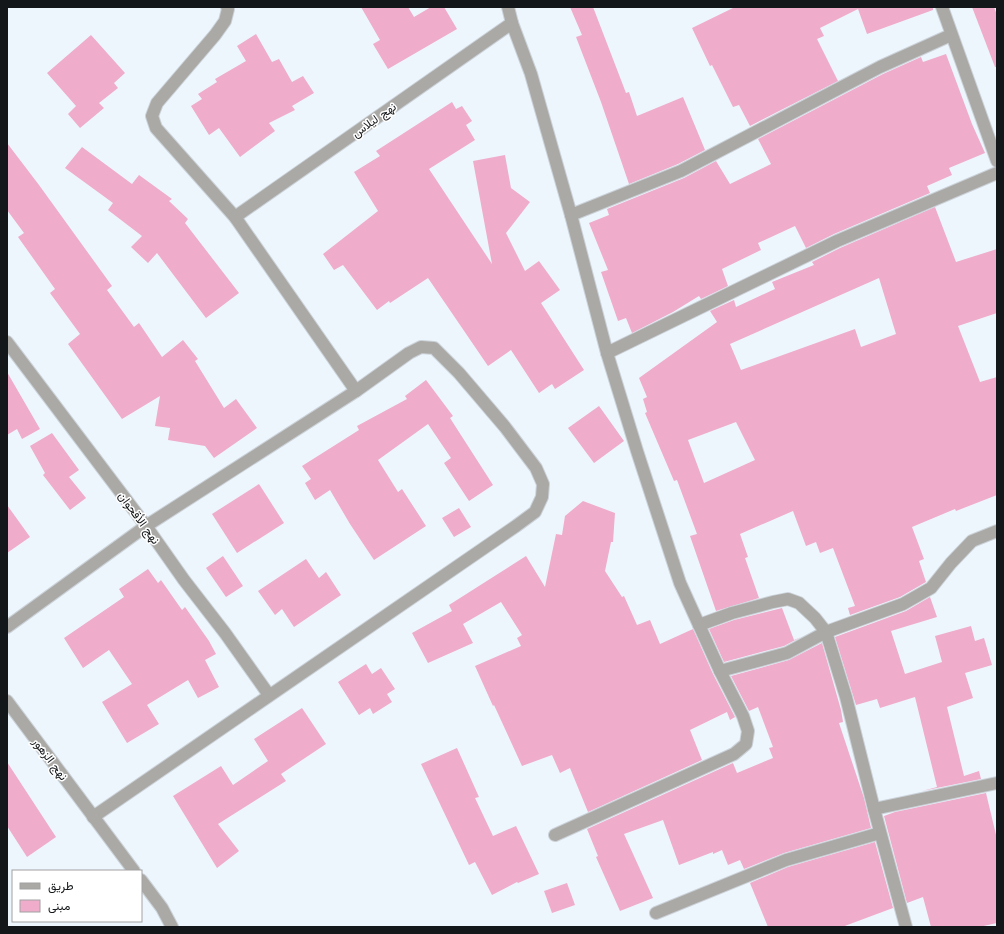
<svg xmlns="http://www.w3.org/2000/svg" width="1004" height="934" viewBox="0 0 1004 934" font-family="'Work Sans',Vazirmatn,sans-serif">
  <rect width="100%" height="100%" fill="#eef6fd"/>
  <g fill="#efaccb" fill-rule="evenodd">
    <polygon points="361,7 408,7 414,17 431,7 444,7 457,29 388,69 373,44 380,40"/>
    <polygon points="570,7 593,7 626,93 629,92 637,116 683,97 705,150 678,164 629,184 601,102 576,37 582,35"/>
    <polygon points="735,7 933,7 933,10 867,34 858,9 820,28 824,36 817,39 838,81 750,126 739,105 733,107 712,65 710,66 692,28"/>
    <polygon points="972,7 994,7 997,15 997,67 995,67"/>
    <polygon points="256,34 272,62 279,59 292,82 303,76 314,93 292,106 295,110 269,123 275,131 240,157 219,128 209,135 191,106 202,99 198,94 217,82 215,79 246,61 237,46"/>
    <polygon points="91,35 125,73 114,83 118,88 99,103 104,108 80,128 68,114 76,106 47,73"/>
    <polygon points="946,54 972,124 985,153 949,168 952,175 927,186 930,193 834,234 806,248 795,226 758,243 761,250 722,269 728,286 701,299 699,296 673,312 632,333 626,318 618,321 601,272 608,270 589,223 609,215 607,209 684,178 716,161 730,184 771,164 758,139 883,74 921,57 923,62"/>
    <polygon points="452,102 456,109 462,106 472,121 466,125 475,140 429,169 492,264 473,161 505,155 511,188 530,202 506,233 525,271 539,261 560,290 541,303 584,370 555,389 552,384 539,393 511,350 488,366 428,278 390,303 389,301 377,310 343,265 334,270 323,254 378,211 354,172 380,156 376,151"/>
    <polygon points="7,143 39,185 112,286 107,290 134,327 139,323 162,357 183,340 198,359 195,361 224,408 236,399 257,428 214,458 205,446 168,440 170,428 155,426 160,396 122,419 68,344 80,334 50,293 55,289 18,237 24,233 7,210"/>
    <polygon points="82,147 132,184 139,175 172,199 169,201 188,219 185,223 239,293 206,318 157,253 148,263 131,247 142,236 108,210 113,203 65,168"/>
    <path d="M 935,207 L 956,262 L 997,249 L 997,313 L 958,326 L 980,382 L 997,377 L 997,495 L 956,511 L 955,509 L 912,527 L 924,559 L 919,561 L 926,582 L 900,597 L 850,615 L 848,608 L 855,606 L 833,548 L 820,553 L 816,542 L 806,546 L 793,511 L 740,534 L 748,557 L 745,558 L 759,598 L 716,611 L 690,536 L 697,534 L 677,480 L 674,481 L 645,413 L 647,412 L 643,399 L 647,397 L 639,378 L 717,322 L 710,311 L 734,300 L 736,307 L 775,289 L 772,282 L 814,265 L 812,262 L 840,248 ZM 879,278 L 896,334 L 861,347 L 855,329 L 741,370 L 730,344 ZM 736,422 L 755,460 L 704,483 L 688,440 Z"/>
    <polygon points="7,372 40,429 22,439 17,429 7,435"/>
    <polygon points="426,380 453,416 450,418 493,485 469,501 444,463 451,458 428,424 378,460 398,492 402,489 426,526 374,560 350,524 330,490 315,500 305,483 311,479 302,466 359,430 357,426 407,399 405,396"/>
    <polygon points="599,406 624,441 594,463 568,428"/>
    <polygon points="52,433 79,470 69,477 86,498 70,510 43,475 45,473 30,446"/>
    <polygon points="259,484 284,523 237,553 212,514"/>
    <polygon points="583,501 615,513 613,542 611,542 605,571 622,597 624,596 637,625 650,620 660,644 693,629 713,674 735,717 730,720 727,712 690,730 702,760 588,812 570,768 560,773 552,755 522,766 494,705 493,706 475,666 521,646 517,638 522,635 501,602 463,624 473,643 428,663 412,633 452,611 449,605 526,556 545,587 556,534 562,535 565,516"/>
    <polygon points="7,505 30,537 7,553"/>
    <polygon points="459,508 471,527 454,537 442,518"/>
    <polygon points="223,556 243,586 226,597 206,568"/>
    <polygon points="306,559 319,578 326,572 341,595 294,627 282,609 275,615 258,591"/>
    <polygon points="148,569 158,583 161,580 182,610 185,607 209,641 216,654 205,660 219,687 198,698 188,680 147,705 159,724 127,743 102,702 132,684 109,650 83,668 64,638 124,597 119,589"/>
    <polygon points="930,597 937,617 891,631 905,674 942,662 935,636 971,626 975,641 984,638 992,665 965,673 973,698 947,707 964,776 979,771 981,779 922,791 937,787 915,697 880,708 877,699 856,705 835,637 906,611"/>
    <polygon points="782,608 794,640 801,637 784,646 724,662 709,629 734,620"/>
    <polygon points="822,643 841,710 843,722 839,723 864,798 871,828 784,853 744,869 740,860 728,865 722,850 713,854 713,852 679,865 663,820 624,834 653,898 620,911 596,857 598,856 587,829 733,763 737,773 773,758 769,748 773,747 758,707 749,711 731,676 789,660"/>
    <polygon points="366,664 372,674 381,668 395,689 387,694 392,702 373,714 370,708 359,715 338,682"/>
    <polygon points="302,708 326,744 281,774 286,781 218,824 239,851 217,868 173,796 221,766 233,785 268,761 254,739"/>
    <polygon points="457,748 479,797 475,798 493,836 516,826 539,874 518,883 517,882 492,895 475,862 469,865 421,764"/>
    <polygon points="7,762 56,837 27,857 7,826"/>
    <polygon points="986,793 997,839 997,923 979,927 931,927 923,897 907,903 884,816 895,812"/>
    <polygon points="875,842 893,908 842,927 768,927 750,883 788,867"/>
    <polygon points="567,883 575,905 552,913 544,891"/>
  </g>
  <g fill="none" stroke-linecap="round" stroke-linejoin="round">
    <g stroke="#cbd2d9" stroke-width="14">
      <g id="street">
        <polyline points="227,7 228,9 225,21 215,35 157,103 152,116 156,128 235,217 356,391"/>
        <polyline points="508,7 512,23 531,74 571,215 607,353 637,451 680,583 699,625 732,613 773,602 788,599 799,603 815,618 826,632 903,604 931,588 951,563 972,541 997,531"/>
        <polyline points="942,7 997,161"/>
        <polyline points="571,215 681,171 880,67 951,35"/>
        <polyline points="235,217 512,23"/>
        <polyline points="7,342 146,526 184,580 225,633 269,695"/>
        <polyline points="607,353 837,241 997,173"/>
        <polyline points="699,625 720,671"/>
        <polyline points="7,627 146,526 356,391 409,353 421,347 434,348 459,373 505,427 536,468 543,484 542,497 535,512 516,526 93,817"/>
        <polyline points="7,701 134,871"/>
        <polyline points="874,809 997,783"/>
        <polyline points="555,835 734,754 746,744 748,731 743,716 720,671 787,653 826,632 846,697 874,809 906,927"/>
        <polyline points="141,880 162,908 172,927"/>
        <polyline points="656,913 786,860 880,833"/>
      </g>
    </g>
    <use href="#street" stroke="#aaa9a5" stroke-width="12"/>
  </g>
  <g text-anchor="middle" stroke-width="3" stroke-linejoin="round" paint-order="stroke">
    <g font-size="12" fill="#141719" stroke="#fff">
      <text transform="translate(374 120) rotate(-35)" y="4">نهج ليلاس</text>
      <text transform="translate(139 518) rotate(54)" y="4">نهج الأقحوان</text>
      <text transform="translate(50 759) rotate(53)" y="4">نهج الزهور</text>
    </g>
  </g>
  <rect width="1004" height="934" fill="none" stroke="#141719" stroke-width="16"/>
  <rect x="12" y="870" width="130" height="52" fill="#ffffff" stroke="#a1a2a3"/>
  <rect x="20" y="883" width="20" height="6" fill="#aaa9a5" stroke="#a1a2a3"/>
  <text x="48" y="890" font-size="12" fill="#141719">طريق</text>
  <rect x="20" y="900" width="20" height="12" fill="#efaccb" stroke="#a1a2a3"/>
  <text x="48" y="910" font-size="12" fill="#141719">مبنى</text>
</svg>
